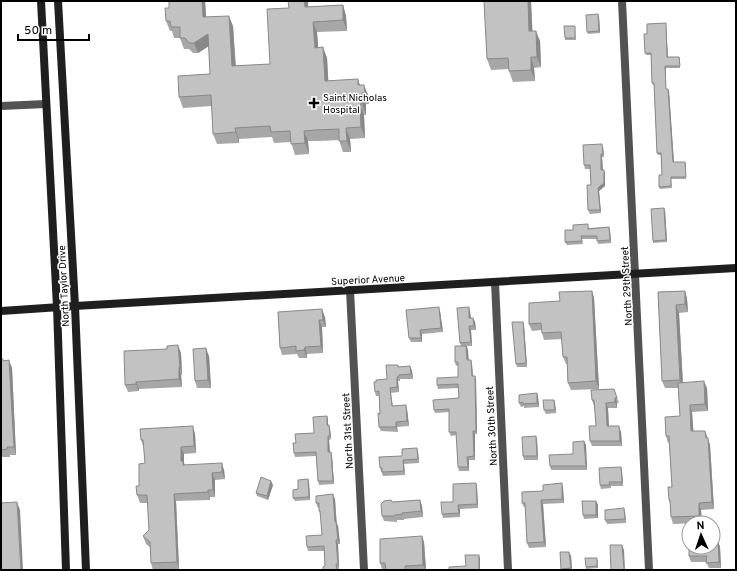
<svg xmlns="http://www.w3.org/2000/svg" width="737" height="571" viewBox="0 0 737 571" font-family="Overpass,sans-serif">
  <rect width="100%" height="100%" fill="#fff"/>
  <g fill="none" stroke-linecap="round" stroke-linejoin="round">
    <g stroke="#525252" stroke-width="8">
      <polyline points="622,1 649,570"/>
      <polyline points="1,106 46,104"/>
      <polyline points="495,282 508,570"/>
      <polyline points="350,290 364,570"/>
    </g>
    <g stroke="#1f1f1f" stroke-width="8">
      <polyline points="41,1 57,307 66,570"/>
      <polyline points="58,1 75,306 86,570"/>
      <polyline points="1,311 75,306 736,268"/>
    </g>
  </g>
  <g fill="#a7a7a7">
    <polygon points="174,1 205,1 206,17 233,26 236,66 270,64 308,7 343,5 346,16 347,31 317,32 318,47 327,58 328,81 360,85 368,95 369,104 366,104 366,115 364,115 365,138 350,139 351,152 343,152 339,140 320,141 308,141 309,154 295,155 291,142 274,143 272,137 239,139 239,143 217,144 213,134 212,106 183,108 179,97 210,74 209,46 198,53 193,53 189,49 184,49 180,38 174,38 172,31 170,31 166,21 169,8"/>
    <polygon points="484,1 531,1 532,31 540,41 541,67 534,68 535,81 513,82 509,71 509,69 491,70 487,59"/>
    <polygon points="599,16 600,33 588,34 587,32"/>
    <polygon points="666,23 666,25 668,57 679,57 680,58 680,68 666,68 666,89 668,89 669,91 674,162 685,162 686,164 686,179 671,179 672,188 660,189 659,187 662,175 661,155 658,155 657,153 654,85 653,85 652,83 651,55 646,55 645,53 647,34"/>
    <polygon points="575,26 576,40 565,40 565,38"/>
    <polygon points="603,147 604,157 602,157 603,170 604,170 605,174 605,186 599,191 601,213 590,214 588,210 591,185 590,169 585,169 584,165"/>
    <polygon points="665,210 667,242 653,243 653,241"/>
    <polygon points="589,227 589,228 609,227 610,230 611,243 598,244 597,239 582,239 583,244 567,245 565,242 573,230"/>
    <polygon points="592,291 594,298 599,389 571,390 568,383 567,364 566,364 563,357 562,339 544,340 542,333 542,330 532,331 529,324 560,301"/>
    <polygon points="685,291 687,299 688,312 679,313 683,383 707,388 708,411 692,412 693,431 705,431 710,445 714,509 701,510 702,523 673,524 671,517 670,504 669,500 672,487 669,443 668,443 666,436 680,416 678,388 665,388 662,381 658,292"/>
    <polygon points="440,311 443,332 422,334 422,342 411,342 409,338"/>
    <polygon points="470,311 471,318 473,318 475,322 476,330 471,330 472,346 467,346 468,350 468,360 471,360 472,364 473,376 475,376 476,380 477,434 475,434 475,460 469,460 469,471 459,471 458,467 457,435 451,436 449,432 449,412 435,413 434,410 459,398 458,388 438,389 437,385 458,377 458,365 456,366 455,362 461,346 460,343"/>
    <polygon points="278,312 325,317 326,327 322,327 323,353 307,354 307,358 299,358 297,354 282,355 280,348"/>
    <polygon points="523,322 524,325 527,367 517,367 516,364"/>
    <polygon points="181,353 182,375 181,375 182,387 139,389 139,391 128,392 125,385"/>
    <polygon points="209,356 211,388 197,388 195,381"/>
    <polygon points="1,359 12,368 16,455 10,455 10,457 1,457"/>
    <polygon points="398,365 399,367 410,366 412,371 413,379 400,379 400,381 398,381 399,392 391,393 393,406 407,409 409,426 397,427 398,432 381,431 379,427 380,414 379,396 376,396 375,392 376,382 387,379"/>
    <polygon points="614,389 619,403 617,403 617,408 608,408 609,426 621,432 622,446 592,446 590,441 596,426 595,406 594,406 592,400"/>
    <polygon points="537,393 538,397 539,407 524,408 524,406 521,407 519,403"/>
    <polygon points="554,400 555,403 556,413 546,414 544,410"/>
    <polygon points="327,416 328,420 328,425 329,425 330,428 331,439 329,440 330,452 332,456 334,484 319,485 318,481 316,456 295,457 294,453 314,433"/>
    <polygon points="195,434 196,453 184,454 184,463 185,465 224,470 225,479 215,480 215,497 210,497 210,500 176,501 179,569 153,570 151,563 150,547 146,544 143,536 149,530 148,503 140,503 137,495 145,463 144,448 141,440"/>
    <polygon points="537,439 538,460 524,460 523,456"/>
    <polygon points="584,441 586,445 587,470 551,470 550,466 573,454"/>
    <polygon points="417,448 418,452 419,463 404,464 405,475 383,476 380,468"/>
    <polygon points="621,467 622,471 623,486 611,486 611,488 601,489 600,485"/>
    <polygon points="309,482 310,500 295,501 293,498"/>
    <polygon points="476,483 477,487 478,508 460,509 460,517 443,518 442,514 453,502"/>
    <polygon points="273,485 268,500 257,496 256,493"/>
    <polygon points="563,488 564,503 543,504 546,547 529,548 527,543 526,507 524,507 522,503 543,491"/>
    <polygon points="335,499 336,522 338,526 340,544 338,544 339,569 338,569 325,566 324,551 308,551 307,547 322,535 321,515 319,511 319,508 318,508 316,503"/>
    <polygon points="420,500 422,506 423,517 404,519 404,520 397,520 397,522 384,521 382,516 392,502"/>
    <polygon points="596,501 598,505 598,518 584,519 583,515"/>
    <polygon points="625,512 626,523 607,524 605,520"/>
    <polygon points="422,536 424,542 426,570 386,570 385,569 382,569 380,563"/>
    <polygon points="718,541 720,547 721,568 709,568 706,562 691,562 689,556"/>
    <polygon points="569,552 571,556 572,570 562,570 561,569"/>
    <polygon points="598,560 598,568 586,569 586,567"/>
  </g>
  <g fill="#888">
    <polygon points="202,1 205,1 207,28 203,17"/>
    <polygon points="304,1 308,1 309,17 305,7"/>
    <polygon points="528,1 531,1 533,42 529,31"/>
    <polygon points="343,5 346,16 347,31 343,20"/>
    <polygon points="598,14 599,16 600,33 599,31"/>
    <polygon points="229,16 233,26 236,77 232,66"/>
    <polygon points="313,22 317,32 319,58 315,48"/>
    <polygon points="666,23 666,25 668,59 667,57"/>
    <polygon points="536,31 540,41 541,67 537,57"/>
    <polygon points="208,34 212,44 198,53 194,43"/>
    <polygon points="323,47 327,58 329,92 325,81"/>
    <polygon points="531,57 534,68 535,81 531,70"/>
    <polygon points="665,66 666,68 666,91 666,89"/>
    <polygon points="358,79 366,104 366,115 362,104 358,85"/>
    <polygon points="364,85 368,95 369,104 365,93"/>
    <polygon points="668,89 669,91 674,164 673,162"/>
    <polygon points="360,104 364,115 365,138 361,127"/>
    <polygon points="235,128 239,139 239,143 236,132"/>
    <polygon points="346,128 350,139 351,152 347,141"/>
    <polygon points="304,131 308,141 309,154 305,143"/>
    <polygon points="602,144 603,147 604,157 603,154"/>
    <polygon points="601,154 602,157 603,174 601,170"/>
    <polygon points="604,170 605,174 605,186 599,191 601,213 600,210 598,188"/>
    <polygon points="664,208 665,210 667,242 666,240"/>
    <polygon points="609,227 610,230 611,243 610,240"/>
    <polygon points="592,291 594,298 599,389 596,381"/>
    <polygon points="685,291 687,299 688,312 685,304"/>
    <polygon points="676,305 679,313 683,387 680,380"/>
    <polygon points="439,307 440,311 443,332 441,328"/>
    <polygon points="469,307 470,311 471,322 469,318"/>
    <polygon points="322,309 325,317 326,327 323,320"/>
    <polygon points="473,318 475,322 476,330 474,326"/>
    <polygon points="319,320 322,327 323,353 321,346"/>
    <polygon points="523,322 524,325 527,367 526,363"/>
    <polygon points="469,326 471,330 472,346 471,342"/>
    <polygon points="420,330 422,334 422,342 421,338"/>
    <polygon points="178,345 181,353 182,375 180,367"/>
    <polygon points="466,346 468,350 469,364 467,360"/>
    <polygon points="305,347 307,354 307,358 304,350"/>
    <polygon points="206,348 209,356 211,388 208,380"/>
    <polygon points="9,360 12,368 16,455 14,447"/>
    <polygon points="471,360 472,364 473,380 472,376"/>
    <polygon points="410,366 412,371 413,379 411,374"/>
    <polygon points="179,367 181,375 182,387 179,379"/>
    <polygon points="475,376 476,380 477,434 476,431"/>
    <polygon points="397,377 398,381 399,392 397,387"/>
    <polygon points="704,381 707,388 708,411 705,404"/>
    <polygon points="136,382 139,389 139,391 136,384"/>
    <polygon points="537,393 538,397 539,407 537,403"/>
    <polygon points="615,398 617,403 617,408 615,402"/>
    <polygon points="554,400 555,403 556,413 555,410"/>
    <polygon points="606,403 608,408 609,432 607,426"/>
    <polygon points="406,405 407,409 409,426 407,421"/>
    <polygon points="690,405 692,412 694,438 691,431"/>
    <polygon points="327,416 328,420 328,429 327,425"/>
    <polygon points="396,422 398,432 396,427"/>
    <polygon points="329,425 330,428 331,439 330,436"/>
    <polygon points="193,426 195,434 196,453 194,446"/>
    <polygon points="619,426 621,432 622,446 620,441"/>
    <polygon points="473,431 475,434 475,460 474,456"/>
    <polygon points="705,431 710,445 714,509 712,502"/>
    <polygon points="328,436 329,440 330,456 328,452"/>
    <polygon points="536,436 537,439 538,460 537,456"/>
    <polygon points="584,441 586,445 587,470 586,466"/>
    <polygon points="181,447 184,454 184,463 186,469 181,461"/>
    <polygon points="417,448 418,452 419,463 418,459"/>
    <polygon points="331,452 332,456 334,484 333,481"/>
    <polygon points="467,457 469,460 469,471 468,467"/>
    <polygon points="403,460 404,464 405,475 404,471"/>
    <polygon points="222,463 224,470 225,479 222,472"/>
    <polygon points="621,467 622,471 623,486 622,482"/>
    <polygon points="212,473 215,480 215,497 213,490"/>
    <polygon points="308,479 309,482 310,500 309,497"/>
    <polygon points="271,481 273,485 268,500 267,496"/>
    <polygon points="476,483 477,487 478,508 477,504"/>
    <polygon points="562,483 563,488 564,503 562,499"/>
    <polygon points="208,490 210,497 210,500 208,492"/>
    <polygon points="174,494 176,501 179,569 177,562"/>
    <polygon points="333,494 335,499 337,526 335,522"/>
    <polygon points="420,500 422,506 423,517 421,511"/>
    <polygon points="541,500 543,504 546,547 544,542"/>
    <polygon points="596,501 598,505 598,518 596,515"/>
    <polygon points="17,502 20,510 23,570 21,570"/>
    <polygon points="699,503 701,510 702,523 699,516"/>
    <polygon points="458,505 460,509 460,517 459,513"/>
    <polygon points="624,508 625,512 626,523 625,519"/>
    <polygon points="336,522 338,526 340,544 338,540"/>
    <polygon points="422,536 424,542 426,570 423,565"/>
    <polygon points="336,540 338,544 339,569 338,564"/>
    <polygon points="718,541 720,547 721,568 719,562"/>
    <polygon points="622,545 624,550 625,570 624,570"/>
    <polygon points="569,552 571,556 572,570 571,568"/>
    <polygon points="479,555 480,558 480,570 479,570"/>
  </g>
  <g fill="#c2c2c2" stroke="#888">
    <polygon points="169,1 202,1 203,17 229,16 232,66 270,64 267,9 289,8 288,1 304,1 305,7 343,5 343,20 313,22 315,48 323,47 325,81 358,79 358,85 364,85 365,93 362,93 362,104 360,104 361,127 346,128 347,141 339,141 339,129 316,130 304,131 305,143 291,144 290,131 271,132 270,126 235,128 236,132 213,134 211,95 179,97 178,76 210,74 208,34 194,43 189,43 185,38 180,38 180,27 171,27 170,21 166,21 165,8 169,8"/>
    <polygon points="484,1 528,1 529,31 536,31 537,57 531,57 531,70 509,71 508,58 487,59"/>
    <polygon points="598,14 599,31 587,32 586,15"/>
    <polygon points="666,23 667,57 679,57 680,66 665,66 666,89 668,89 673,162 685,162 686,177 671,177 671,186 659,187 659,175 662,175 661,153 657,153 654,83 652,83 651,53 645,53 644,34 647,34 647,24"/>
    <polygon points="564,26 575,26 575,38 565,38"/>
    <polygon points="602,144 603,154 601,154 601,170 604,170 604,183 598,188 600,210 588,210 587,185 591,185 590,165 584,165 583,145"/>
    <polygon points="664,208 666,240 653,241 651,209"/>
    <polygon points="588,224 588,229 609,227 610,240 597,241 597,236 581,236 582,241 565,242 565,230 573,230 573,225"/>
    <polygon points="592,291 596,381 568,383 567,357 563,357 561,332 542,333 541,323 529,324 529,303 560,301 559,292"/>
    <polygon points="685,291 685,304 676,305 680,380 662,381 658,292"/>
    <polygon points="439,307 441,328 420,330 421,338 409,338 406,310"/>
    <polygon points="469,307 469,318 473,318 474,326 469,326 471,342 460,343 457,308"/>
    <polygon points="322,309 323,320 319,320 321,346 305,347 304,350 296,351 296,346 280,348 278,312"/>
    <polygon points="512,322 523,322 526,363 516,364"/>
    <polygon points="178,345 180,367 179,367 179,379 136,382 136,384 125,385 124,351 167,349 167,346"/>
    <polygon points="455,346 466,346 467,360 471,360 472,376 475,376 476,431 473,431 474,456 467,457 468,467 458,467 456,432 449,432 449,409 434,410 433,400 459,398 458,384 437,385 437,378 458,377 458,362 455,362"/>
    <polygon points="206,348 208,380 195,381 193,349"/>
    <polygon points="1,359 3,359 3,361 9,360 14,447 7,447 7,449 1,450"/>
    <polygon points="386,365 398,365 398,367 410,366 411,374 399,375 399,376 397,377 397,387 390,388 392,406 406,405 407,421 396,422 396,427 379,427 378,413 380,414 379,391 375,392 374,382 376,382 376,380 387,379"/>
    <polygon points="704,381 705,404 690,405 691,431 705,431 706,438 708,438 712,502 699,503 699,516 671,517 670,500 669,500 668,487 672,487 669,436 666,436 665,417 680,416 678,383"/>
    <polygon points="614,389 617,398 615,398 615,402 606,403 607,426 619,426 620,441 590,441 589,426 596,426 594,400 592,400 591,390"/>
    <polygon points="537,393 537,403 523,404 523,402 519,403 519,395"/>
    <polygon points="543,400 554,400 555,410 544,410"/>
    <polygon points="327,416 327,425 329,425 330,436 328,436 328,452 331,452 333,481 318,481 316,452 294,453 293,443 296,443 295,434 314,433 313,417"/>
    <polygon points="193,426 194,446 181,447 181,461 183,461 183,465 222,463 222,472 212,473 213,490 208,490 208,492 174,494 177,562 151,563 150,542 143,536 149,530 147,495 137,495 136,486 139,486 139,464 145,463 143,440 141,440 140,429"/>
    <polygon points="536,436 537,456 523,456 522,437"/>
    <polygon points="584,441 586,466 550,466 549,455 573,454 573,442"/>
    <polygon points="417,448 418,459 403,460 404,471 382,472 382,468 380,468 379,457 402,456 402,449"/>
    <polygon points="621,467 622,482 609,482 610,485 600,485 599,468"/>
    <polygon points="261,477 271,481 267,496 256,493"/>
    <polygon points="308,479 309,497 293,498 293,490 298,489 298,480"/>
    <polygon points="476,483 477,504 458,505 459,513 442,514 441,502 453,502 453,484"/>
    <polygon points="562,483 562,499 541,500 544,542 527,543 525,503 522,503 522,492 543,491 543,485"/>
    <polygon points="333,494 335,522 336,522 338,540 336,540 338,564 336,564 337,570 323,570 323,567 325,566 324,546 307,547 306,536 322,535 320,511 319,511 319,503 316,503 316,496"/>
    <polygon points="391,500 392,502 420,500 421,511 402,513 402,514 395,515 395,516 382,516 381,504 384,501"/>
    <polygon points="582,501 596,501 596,515 583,515"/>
    <polygon points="17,502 21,570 1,570 1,503"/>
    <polygon points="624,508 625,519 605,520 605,510"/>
    <polygon points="422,536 423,565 405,566 405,570 386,570 385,563 380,563 380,539"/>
    <polygon points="718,541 719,562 706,563 707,556 689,556 689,543 689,547 713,547 713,542"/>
    <polygon points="610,545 622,545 624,570 611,570"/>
    <polygon points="560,552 569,552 571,568 561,569"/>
    <polygon points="465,555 479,555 479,570 449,570 449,567 466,566"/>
    <polygon points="585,558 597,558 597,566 586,567"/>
  </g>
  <path fill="#000" stroke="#fff" stroke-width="1.5" d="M312 97h4v4h4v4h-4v4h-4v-4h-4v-4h4z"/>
  <g text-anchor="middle" stroke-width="3" stroke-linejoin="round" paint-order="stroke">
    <g font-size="10" fill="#000" stroke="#fff" text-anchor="start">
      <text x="323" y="101">Saint Nicholas<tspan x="323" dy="12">Hospital</tspan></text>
    </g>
    <g font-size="10" fill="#000" stroke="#fff">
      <text transform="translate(368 279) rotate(-3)" y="4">Superior Avenue</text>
      <text transform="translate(63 286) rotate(-93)" y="4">North Taylor Drive</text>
      <text transform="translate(626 286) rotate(-93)" y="4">North 29th Street</text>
      <text transform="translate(491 426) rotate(-93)" y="4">North 30th Street</text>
      <text transform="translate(347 431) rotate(-93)" y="4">North 31st Street</text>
    </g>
  </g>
  <rect width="737" height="571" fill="none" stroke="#000000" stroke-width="4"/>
  <g transform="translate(701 535) rotate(357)"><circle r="19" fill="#ffffff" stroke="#999999"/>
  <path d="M0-3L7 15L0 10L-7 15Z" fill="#000000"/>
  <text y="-6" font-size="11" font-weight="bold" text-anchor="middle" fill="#000000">N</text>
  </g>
  <path d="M18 34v6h71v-6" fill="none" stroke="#000000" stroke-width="2"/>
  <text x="24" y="34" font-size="12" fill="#000000" stroke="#ffffff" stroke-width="3" paint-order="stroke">50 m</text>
</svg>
